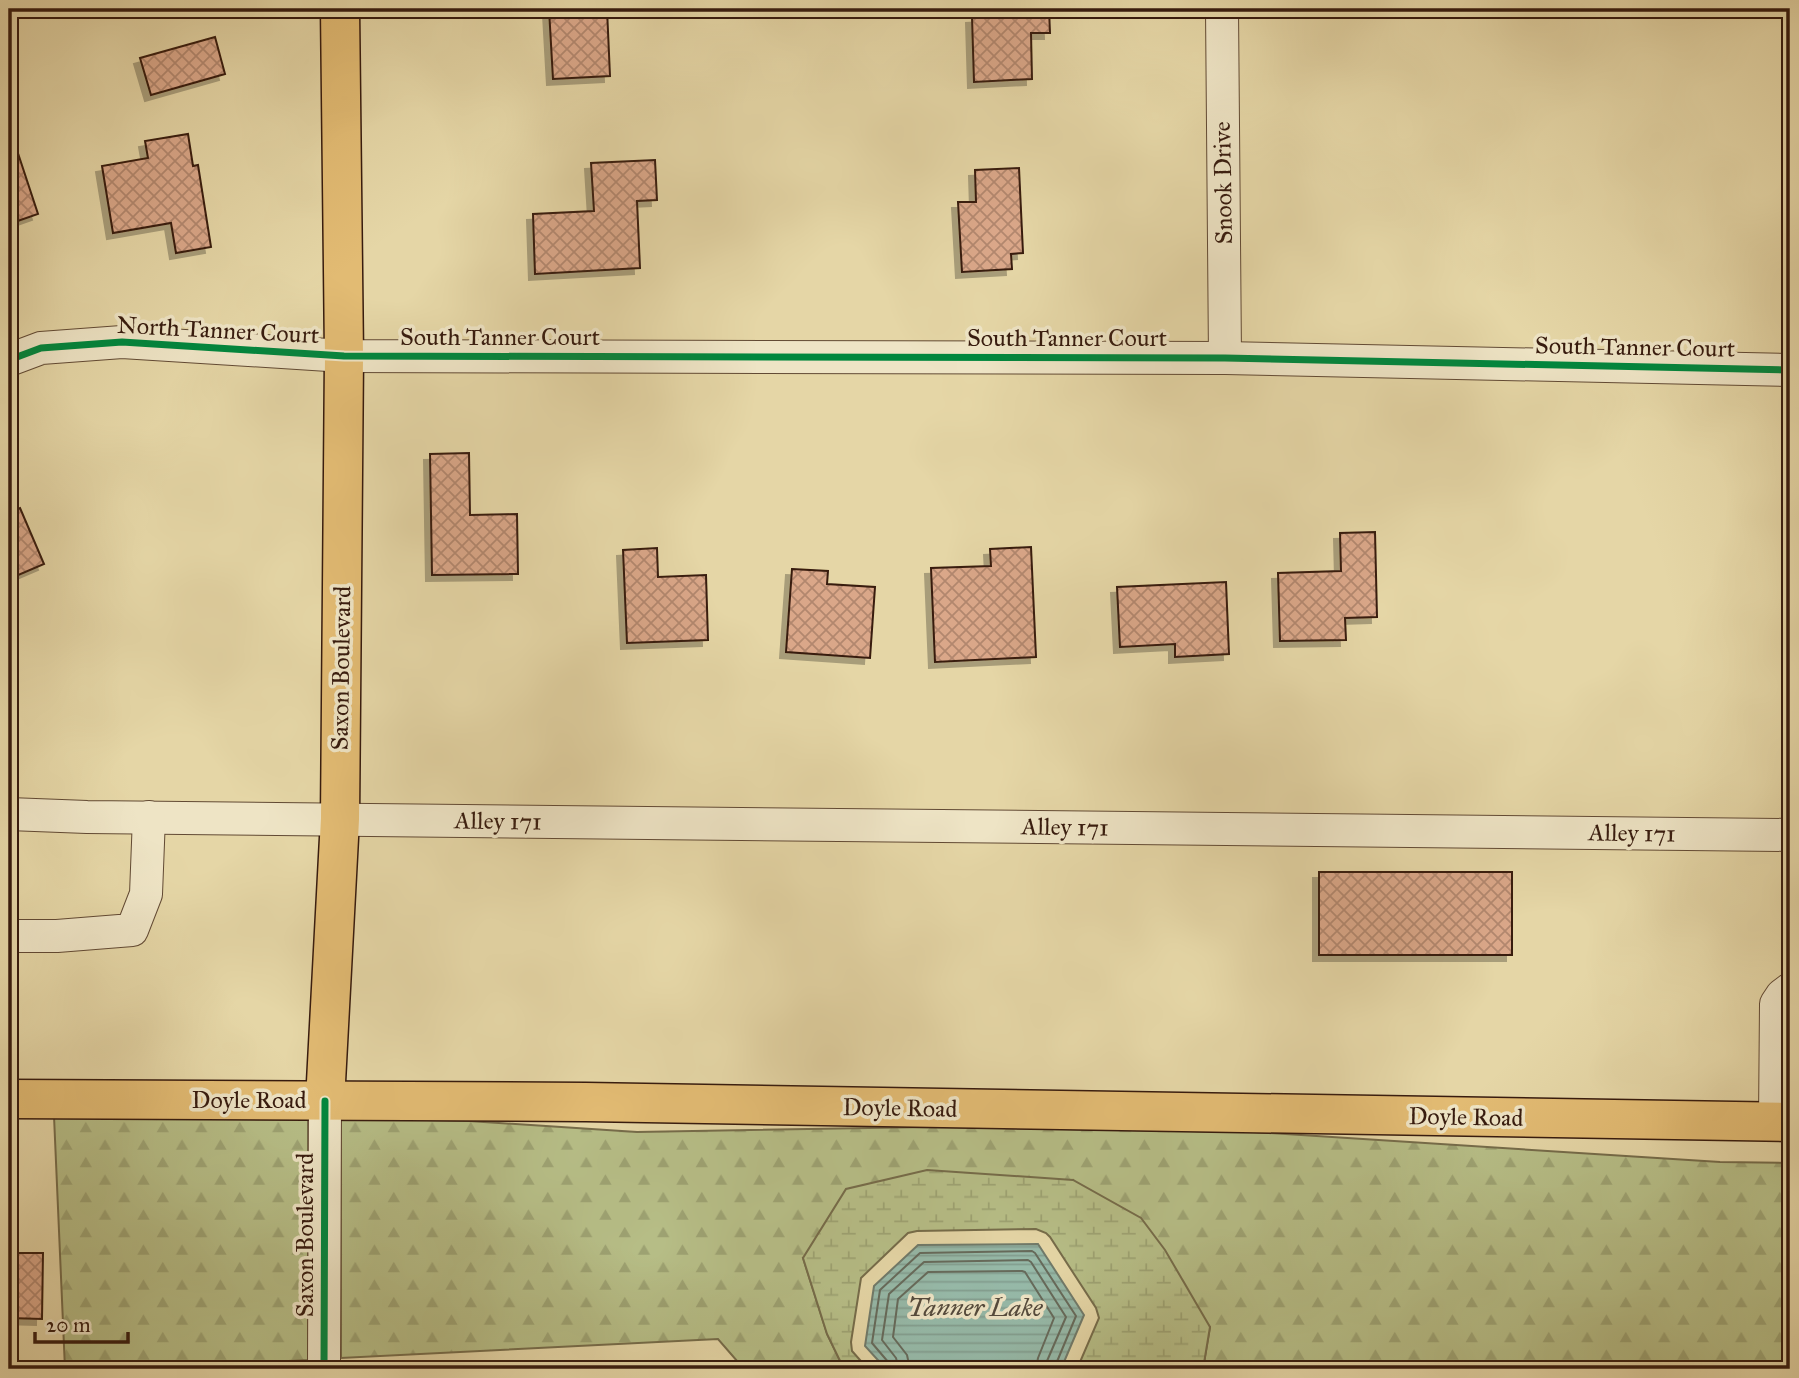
<svg xmlns="http://www.w3.org/2000/svg" width="1799" height="1378" viewBox="0 0 1799 1378" font-family="'IM FELL Great Primer',serif">
  <defs>
    <pattern id="forest-firs" width="22" height="20" patternUnits="userSpaceOnUse" patternTransform="scale(1.75)"><rect width="22" height="20" fill="#b6bd86"/><path d="M5 1l3.5 6h-7zM16 11l3.5 6h-7z" fill="#9da272"/></pattern>
    <pattern id="wetland-marsh" width="20" height="14" patternUnits="userSpaceOnUse" patternTransform="scale(1.75)"><rect width="20" height="14" fill="#b6bd86"/><path d="M1 5h8M5 5V1M11 12h8M15 12V8" fill="none" stroke="#9da272"/></pattern>
    <pattern id="water-rules" width="6" height="5" patternUnits="userSpaceOnUse" patternTransform="scale(1.75)"><rect width="6" height="5" fill="#96b9a8"/><path d="M0 2.5h6" fill="none" stroke="#829e8f"/></pattern>
    <pattern id="building-cross-hatch" width="8" height="8" patternUnits="userSpaceOnUse" patternTransform="scale(1.75)"><rect width="8" height="8" fill="#daa789"/><path d="M0 0l8 8M0 8l8-8" fill="none" stroke="#b2876e"/></pattern>
    <filter id="shadow"><feDropShadow dx="-6" dy="6" stdDeviation="0" flood-color="#0004"/></filter>
  </defs>
  <rect width="100%" height="100%" fill="#e5d6a6"/>
  <filter id="stains"><feTurbulence type="fractalNoise" baseFrequency=".00286" numOctaves="4"/><feColorMatrix values="0 0 0 0 .2 0 0 0 0 .09 0 0 0 0 .02 0 0 0 .5 -.17"/></filter>
  <radialGradient id="worn" r=".72"><stop offset=".6" stop-color="#630" stop-opacity="0"/><stop offset="1" stop-color="#630" stop-opacity=".3"/></radialGradient>
  <g fill="url(#forest-firs)" stroke="#766c4a" stroke-width="2">
    <polygon points="54,1116 308,1118 308,1360 131,1369 65,1369"/>
    <polygon points="341,1118 469,1121 637,1132 930,1127 1254,1132 1720,1162 1790,1163 1790,1369 1203,1369 1210,1327 1073,1180 803,1258 827,1334 844,1369 744,1369 718,1339 341,1358"/>
  </g>
  <polygon fill="url(#wetland-marsh)" stroke="#766c4a" stroke-width="2" points="927,1170 1073,1180 1141,1218 1165,1250 1210,1327 1203,1369 1077,1369 1099,1318 1096,1308 1050,1237 1046,1233 1036,1229 917,1231 908,1233 861,1278 851,1342 852,1351 868,1369 844,1369 827,1334 803,1258 846,1189"/>
  <polygon fill="url(#water-rules)" stroke="#707a6a" stroke-width="2" points="1038,1244 1084,1315 1061,1369 886,1369 865,1346 874,1286 918,1245"/>
  <g fill="none" stroke-linecap="round" stroke-linejoin="round">
    <g stroke="#666a5b" stroke-width="2">
      <polyline points="890,1369 889,1363 872,1343 880,1290 920,1253 1032,1251 1035,1253 1076,1316 1056,1364 1055,1369"/>
      <polyline points="899,1369 896,1358 882,1340 889,1294 924,1262 1028,1260 1031,1262 1066,1317 1047,1361 1046,1369"/>
      <polyline points="910,1369 907,1355 893,1337 898,1299 928,1272 1022,1271 1025,1272 1054,1318 1038,1358 1036,1369"/>
    </g>
  </g>
  <g fill="url(#building-cross-hatch)" stroke="#371b0e" stroke-width="2" filter="url(#shadow)">
    <polygon points="549,9 607,9 610,76 553,79"/>
    <polygon points="990,9 1049,9 1050,33 1031,33 1032,79 974,82 972,17 990,16"/>
    <polygon points="215,37 225,74 151,95 140,58"/>
    <polygon points="9,126 38,214 9,224"/>
    <polygon points="188,134 193,166 198,165 211,247 176,253 171,223 113,233 102,166 148,158 145,141"/>
    <polygon points="655,160 657,200 637,201 640,268 535,274 533,214 594,211 591,163"/>
    <polygon points="1019,168 1023,253 1011,254 1012,269 962,272 958,202 976,202 975,170"/>
    <polygon points="469,453 470,515 517,514 518,574 432,575 430,454"/>
    <polygon points="20,508 44,564 9,579 9,513"/>
    <polygon points="1375,532 1377,617 1345,618 1346,640 1280,641 1278,573 1341,571 1340,533"/>
    <polygon points="1031,547 1036,657 935,662 931,568 991,566 990,549"/>
    <polygon points="657,548 658,577 706,575 708,640 627,643 623,550"/>
    <polygon points="792,569 828,571 827,584 875,587 870,658 786,652"/>
    <polygon points="1226,582 1229,654 1175,657 1175,644 1120,647 1117,587"/>
    <polygon points="9,842 12,842 11,912 9,912"/>
    <rect x="1319" y="872" width="193" height="83"/>
    <polygon points="9,1253 43,1253 42,1319 9,1318"/>
  </g>
  <g fill="none" stroke-linecap="round" stroke-linejoin="round">
    <g stroke="#624a34" stroke-width="34">
      <g id="minor">
        <polyline points="1222,9 1225,358"/>
        <polyline points="9,360 41,348 122,342 344,356 1225,358 1790,370"/>
        <polyline points="9,814 87,817 1790,835"/>
        <polyline points="9,936 57,936 132,930 146,894 149,817"/>
        <polyline points="1775,1122 1776,1004 1782,995 1790,989"/>
        <polyline points="324,1369 325,1101"/>
      </g>
    </g>
    <g stroke="#371b0e" stroke-width="41">
      <g id="major">
        <polyline points="9,1099 586,1102 1790,1122"/>
        <polyline points="325,1101 340,819 344,356 340,9"/>
      </g>
    </g>
    <use href="#minor" stroke="#eee4c5" stroke-width="32"/>
    <use href="#major" stroke="#e2bb73" stroke-width="38"/>
    <g stroke="#eee4c5" stroke-width="11">
      <g id="cycleway">
        <polyline points="9,360 41,348 122,342 344,356 1225,358 1790,370"/>
        <polyline points="324,1369 325,1101"/>
      </g>
    </g>
    <use href="#cycleway" stroke="#00873e" stroke-width="7"/>
  </g>
  <g text-anchor="middle" stroke-width="7" stroke-linejoin="round" paint-order="stroke">
    <g font-size="24" fill="#371b0e" stroke="#eee4c5">
      <text transform="translate(1223 183) rotate(-91)" y="8">Snook Drive</text>
      <text transform="translate(218 330) rotate(3)" y="8">North Tanner Court</text>
      <text x="500" y="345">South Tanner Court</text>
      <text x="1067" y="346">South Tanner Court</text>
      <text transform="translate(1635 347) rotate(1)" y="8">South Tanner Court</text>
      <text transform="translate(341 668) rotate(-89)" y="8">Saxon Boulevard</text>
      <text transform="translate(498 821) rotate(1)" y="8">Alley 171</text>
      <text transform="translate(1065 827) rotate(1)" y="8">Alley 171</text>
      <text transform="translate(1632 833) rotate(1)" y="8">Alley 171</text>
      <text x="249" y="1108">Doyle Road</text>
      <text transform="translate(900 1108) rotate(1)" y="8">Doyle Road</text>
      <text transform="translate(1466 1117) rotate(1)" y="8">Doyle Road</text>
      <text transform="translate(305 1235) rotate(-90)" y="8">Saxon Boulevard</text>
    </g>
    <g font-size="26" font-style="italic" fill="#544a3c" stroke="#eee4c5">
      <text x="975" y="1316">Tanner Lake</text>
    </g>
  </g>
  <rect width="1799" height="1378" fill="none" stroke="#e5d6a6" stroke-width="35"/>
  <rect x="10" y="10" width="1778" height="1357" fill="none" stroke="#371b0e" stroke-width="3.5"/>
  <rect x="18" y="18" width="1764" height="1343" fill="none" stroke="#371b0e" stroke-width="2"/>
  <path d="M35 1332v10h93v-10" fill="none" stroke="#371b0e" stroke-width="3.5"/>
  <text x="46" y="1332" font-size="21" fill="#371b0e" stroke="#eee4c5" stroke-width="5" paint-order="stroke">20 m</text>
  <rect width="100%" height="100%" filter="url(#stains)"/>
  <rect width="100%" height="100%" fill="url(#worn)"/>
</svg>
